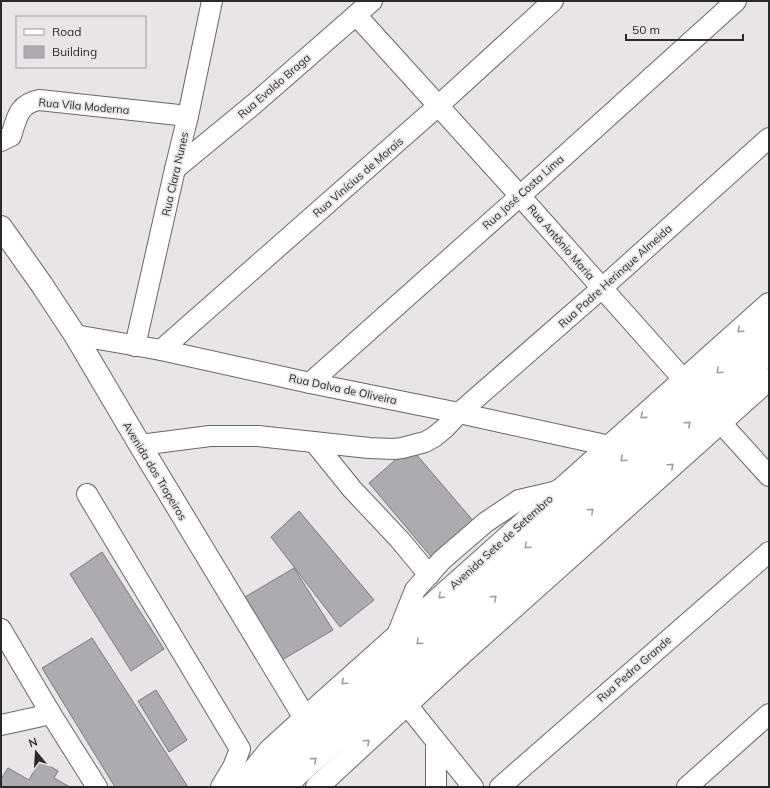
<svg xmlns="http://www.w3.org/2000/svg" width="770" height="788" viewBox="0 0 770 788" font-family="Mulish,sans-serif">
  <rect width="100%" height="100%" fill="#e8e4e8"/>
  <g fill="#adabb0" stroke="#7b797e">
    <polygon points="410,447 475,523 433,559 369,483"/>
    <polygon points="299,511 374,600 340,627 271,537"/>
    <polygon points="102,552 164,649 131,671 70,574"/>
    <polygon points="294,568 333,630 282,660 245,597"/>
    <polygon points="92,638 188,787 115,787 42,668"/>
    <polygon points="156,690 187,740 169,752 138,701"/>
    <polygon points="40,760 58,771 54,778 70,787 1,787 1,779 8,768 29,780"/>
  </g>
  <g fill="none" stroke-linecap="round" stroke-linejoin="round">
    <g stroke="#6a6669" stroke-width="22">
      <g id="minor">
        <polyline points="356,15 520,196 684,380"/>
        <path d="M 1,141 L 11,136 C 17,118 18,104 39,100 L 188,116"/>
        <polyline points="175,169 254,104 372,1"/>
        <polyline points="75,335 161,350 310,383 459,413 610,446"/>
        <polyline points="135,346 175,169 188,116 212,1"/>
        <polyline points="161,350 438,106 553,1"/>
        <polyline points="310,383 520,196 736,1"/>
        <polyline points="720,422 769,476"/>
        <polyline points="314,442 352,489 400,540 429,575"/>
        <polyline points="140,445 210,436 258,436 369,448 394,449 402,448 425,442 434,437 445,428 459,413 602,288 769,138"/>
        <polyline points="87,494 240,749 233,767 221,787"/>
        <polyline points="1,629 51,714 97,787"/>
        <polyline points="397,635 415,590 442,560 486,522 519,500 558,491"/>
        <polyline points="407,705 473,787"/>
        <polyline points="1,725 51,714"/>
        <polyline points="436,787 436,742"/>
        <polyline points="500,787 769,552"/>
        <polyline points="687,787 769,714"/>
      </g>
    </g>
    <g stroke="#6a6669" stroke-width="24">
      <g id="major">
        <polyline points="1,227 42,285 75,335 140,445 305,718"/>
        <polyline points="240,787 270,750 305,718 769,304"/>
        <polyline points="317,787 459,656 769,379"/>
      </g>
    </g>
    <g stroke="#6a6669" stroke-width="24">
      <g id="highway">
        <polyline points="558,491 572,505"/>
        <polyline points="417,674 459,656"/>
        <polyline points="242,787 243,783"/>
        <polyline points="263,787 288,759 572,505 769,326"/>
        <polyline points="286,787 297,775 769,352"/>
      </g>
    </g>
    <use href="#minor" stroke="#fff" stroke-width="20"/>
    <use href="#major" stroke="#fff" stroke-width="22"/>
    <use href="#highway" stroke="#fff" stroke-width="22"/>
  </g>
  <defs><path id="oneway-chevron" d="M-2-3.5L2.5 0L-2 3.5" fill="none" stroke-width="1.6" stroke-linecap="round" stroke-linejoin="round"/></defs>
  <g stroke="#a09fa0">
    <use href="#oneway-chevron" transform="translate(740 330) rotate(138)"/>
    <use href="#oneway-chevron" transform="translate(719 371) rotate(137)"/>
    <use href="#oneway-chevron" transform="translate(643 416) rotate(139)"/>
    <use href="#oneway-chevron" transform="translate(688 424) rotate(-42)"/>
    <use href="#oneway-chevron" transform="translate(623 459) rotate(138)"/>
    <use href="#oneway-chevron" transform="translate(671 466) rotate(-42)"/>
    <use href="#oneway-chevron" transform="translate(591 511) rotate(-42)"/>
    <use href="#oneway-chevron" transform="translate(527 546) rotate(138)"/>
    <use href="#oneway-chevron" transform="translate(441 596) rotate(138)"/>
    <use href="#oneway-chevron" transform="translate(494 598) rotate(-42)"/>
    <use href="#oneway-chevron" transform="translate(419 642) rotate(138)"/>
    <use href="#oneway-chevron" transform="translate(344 682) rotate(138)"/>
    <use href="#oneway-chevron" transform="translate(367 742) rotate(-43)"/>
    <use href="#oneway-chevron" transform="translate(314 760) rotate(-42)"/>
  </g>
  <g text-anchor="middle" stroke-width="3.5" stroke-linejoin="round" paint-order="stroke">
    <g font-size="11" fill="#2b292b" stroke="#e8e4e8">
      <text transform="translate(274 86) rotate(-41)" y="4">Rua Evaldo Braga</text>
      <text transform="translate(84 106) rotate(5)" y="4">Rua Vila Moderna</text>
      <text transform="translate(175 174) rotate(-77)" y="4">Rua Clara Nunes</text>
      <text transform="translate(358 177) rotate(-41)" y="4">Rua Vinícius de Morais</text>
      <text transform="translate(523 192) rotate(-42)" y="4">Rua José Costa Lima</text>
      <text transform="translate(561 242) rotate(49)" y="4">Rua Antônio Maria</text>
      <text transform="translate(615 276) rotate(-42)" y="4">Rua Padre Herinque Almeida</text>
      <text transform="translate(343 389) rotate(12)" y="4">Rua Dalva de Oliveira</text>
      <text transform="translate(155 471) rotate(59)" y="4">Avenida dos Tropeiros</text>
      <text transform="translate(501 542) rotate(-42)" y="4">Avenida Sete de Setembro</text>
      <text transform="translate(634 669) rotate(-41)" y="4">Rua Pedra Grande</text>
    </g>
  </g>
  <rect width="770" height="788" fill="none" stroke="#2b292b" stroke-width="4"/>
  <rect x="16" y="16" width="130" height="52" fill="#e8e4e8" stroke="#9c999c"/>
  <rect x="24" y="29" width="20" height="6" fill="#ffffff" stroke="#9c999c"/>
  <text x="52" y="36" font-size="12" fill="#2b292b">Road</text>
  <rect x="24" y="46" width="20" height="12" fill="#adabb0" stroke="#9c999c"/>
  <text x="52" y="56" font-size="12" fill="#2b292b">Building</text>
  <g transform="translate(36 752) rotate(342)" stroke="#e8e4e8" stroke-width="3" paint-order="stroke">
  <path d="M0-3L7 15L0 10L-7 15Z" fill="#2b292b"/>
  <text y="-6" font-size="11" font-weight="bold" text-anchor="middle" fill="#2b292b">N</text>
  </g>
  <path d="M626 34v6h117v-6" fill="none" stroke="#2b292b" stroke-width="2"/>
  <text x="632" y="34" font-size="12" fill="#2b292b" stroke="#e8e4e8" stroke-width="3" paint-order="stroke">50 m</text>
</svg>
